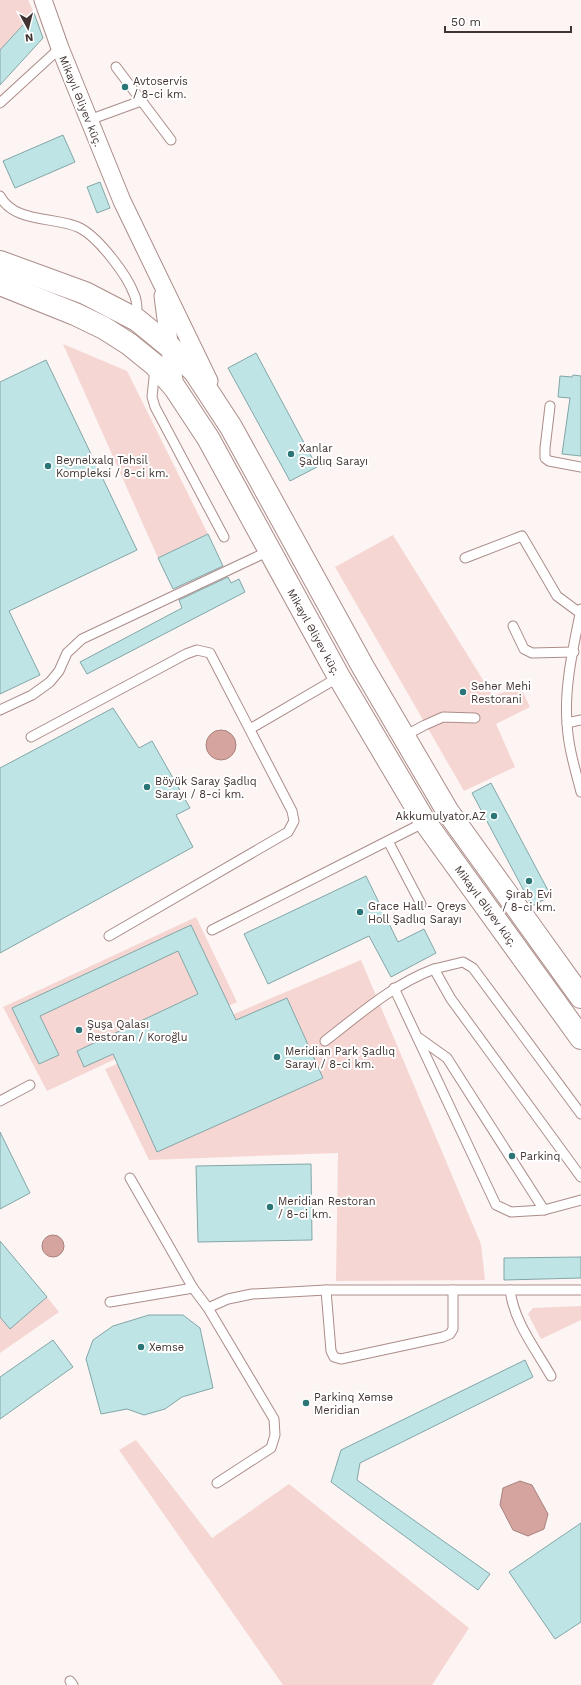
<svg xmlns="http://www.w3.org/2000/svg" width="581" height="1685" viewBox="0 0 581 1685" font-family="'Work Sans',sans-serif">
  <rect width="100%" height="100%" fill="#fcf5f4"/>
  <g fill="#f6d6d2">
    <polygon points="0,0 28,0 34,13 0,50"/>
    <polygon points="63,344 127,371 208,534 158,558"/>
    <polygon points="393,535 493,696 520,686 530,707 496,724 515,767 464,791 335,567"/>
    <polygon points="196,917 237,1002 47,1091 3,1007"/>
    <polygon points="361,960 481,1244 485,1280 336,1281 338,1153 149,1160 105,1069"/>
    <polygon points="47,1297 59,1312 0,1353 0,1317 10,1328"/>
    <polygon points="581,1306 581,1320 541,1339 528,1314 533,1308"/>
    <polygon points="136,1440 212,1538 289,1484 469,1628 432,1685 283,1685 119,1450"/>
  </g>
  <g fill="#d6a49e" stroke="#a9827d">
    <circle cx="221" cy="745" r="15"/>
    <circle cx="53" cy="1246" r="11"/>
    <polygon points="520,1481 532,1485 548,1514 544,1529 528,1536 513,1530 500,1505 503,1488"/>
  </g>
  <g fill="#bfe4e5" stroke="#83a6a7">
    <polygon points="34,13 43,38 0,85 0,50"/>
    <polygon points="63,135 75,162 15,188 3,161"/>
    <polygon points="100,182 110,208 97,213 87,187"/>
    <polygon points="256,353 317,467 290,481 228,368"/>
    <polygon points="46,360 137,550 9,611 40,675 0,694 0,382"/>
    <polygon points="573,375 581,376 581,456 562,454 570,398 558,397 560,376 572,377"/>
    <polygon points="208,534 223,566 173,589 158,558"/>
    <polygon points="228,577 231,583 239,579 245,592 87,674 80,662 182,608 179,600"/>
    <polygon points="113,708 139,748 152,741 190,808 176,815 193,847 0,953 0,768"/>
    <polygon points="491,783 551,896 532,906 472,793"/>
    <polygon points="366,876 398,942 424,929 436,953 391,977 369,936 268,984 244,934"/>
    <polygon points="191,925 236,1020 287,998 323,1078 157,1152 113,1054 84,1067 77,1051 198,994 178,951 40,1016 59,1055 39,1064 12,1008"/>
    <polygon points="0,1132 30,1193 0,1209"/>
    <polygon points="311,1164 312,1240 198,1242 196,1166"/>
    <polygon points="0,1241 47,1297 10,1329 0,1317"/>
    <polygon points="581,1257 581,1278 504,1280 504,1258"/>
    <polygon points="149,1315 183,1315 200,1328 213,1388 182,1397 165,1409 144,1415 127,1409 101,1414 86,1359 93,1340 113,1326"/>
    <polygon points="53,1340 73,1367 0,1419 0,1377"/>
    <polygon points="525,1360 533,1377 360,1463 357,1480 490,1574 478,1590 331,1482 341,1450"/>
    <polygon points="581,1523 581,1622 555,1639 509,1572"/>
  </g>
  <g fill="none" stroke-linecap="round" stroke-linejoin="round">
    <g stroke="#ac8d89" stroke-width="11">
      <g id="lane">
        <polyline points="116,67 171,140"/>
        <polyline points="0,103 60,48"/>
        <polyline points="89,120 141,101"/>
        <path d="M 0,196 C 15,224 56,216 80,228 C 99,238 127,275 134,294 C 138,302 137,311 137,319"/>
        <polyline points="155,368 152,397 155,407 224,537"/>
        <polyline points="550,406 545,448 545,458 549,461 581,467"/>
        <polyline points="465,558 522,536 557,596 580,613"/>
        <path d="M 581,609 C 574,645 564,685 567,723 C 568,746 575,769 581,792"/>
        <polyline points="513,626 524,649 532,653 574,652"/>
        <polyline points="0,710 32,695 50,682 59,671 67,653 82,639 269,551"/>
        <polyline points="567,723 581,720"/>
        <polyline points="250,729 339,677"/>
        <polyline points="404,736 425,725 443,717 475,718"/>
        <polyline points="31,737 186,654 197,650 210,653 292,811 294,821 288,832 109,936"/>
        <polyline points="388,841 421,904"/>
        <polyline points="212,930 425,822"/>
        <polyline points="434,969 463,962 473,968 581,1114"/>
        <polyline points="394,988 496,1205 511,1212 544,1210 581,1200"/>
        <polyline points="419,1038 447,1058 544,1210"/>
        <path d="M 325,1041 C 360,1014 392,985 434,969 L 451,999 L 581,1177"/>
        <polyline points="0,1101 30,1085"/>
        <polyline points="130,1178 193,1288"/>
        <polyline points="326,1290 331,1351 334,1357 341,1359 443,1337 450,1334 453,1329 453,1290"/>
        <path d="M 510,1290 C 514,1322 535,1348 551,1376"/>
        <polyline points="110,1302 193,1288 208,1308 274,1419 275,1435 271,1448 217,1483"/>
        <polyline points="208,1308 228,1299 252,1294 326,1290 581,1290"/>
        <polyline points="70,1681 73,1685"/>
      </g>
    </g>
    <g stroke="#ac8d89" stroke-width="19">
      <g id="street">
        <polyline points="43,0 60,48 122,201 209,381"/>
        <polyline points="163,296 175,388"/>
      </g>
    </g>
    <g stroke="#ac8d89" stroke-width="24">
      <g id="secondary">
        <polyline points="0,262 85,293 137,320 170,347 195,372 231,427 363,667 448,812 581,997"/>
        <polyline points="0,284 75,314 104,328 129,344 155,365 175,388 208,438 339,677 425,822 581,1038"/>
      </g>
    </g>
    <use href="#lane" stroke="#fff" stroke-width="9"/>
    <use href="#street" stroke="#fff" stroke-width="17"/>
    <use href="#secondary" stroke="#fff" stroke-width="22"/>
  </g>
  <g fill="#2b7577" stroke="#fff" stroke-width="1.5">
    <circle cx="125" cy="87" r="4"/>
    <circle cx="291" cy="454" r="4"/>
    <circle cx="48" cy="466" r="4"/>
    <circle cx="463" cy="692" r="4"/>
    <circle cx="147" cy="787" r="4"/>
    <circle cx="494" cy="816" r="4"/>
    <circle cx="529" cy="881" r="4"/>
    <circle cx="360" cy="912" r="4"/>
    <circle cx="79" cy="1030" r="4"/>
    <circle cx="277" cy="1057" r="4"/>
    <circle cx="512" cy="1156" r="4"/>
    <circle cx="270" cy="1207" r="4"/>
    <circle cx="141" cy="1347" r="4"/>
    <circle cx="306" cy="1403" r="4"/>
  </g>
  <g text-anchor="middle" stroke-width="4" stroke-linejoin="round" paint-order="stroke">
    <g font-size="11" fill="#403331" stroke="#fff" text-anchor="start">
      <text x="133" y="85">Avtoservis<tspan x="133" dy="13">/ 8-ci km.</tspan></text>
      <text x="299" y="452">Xanlar<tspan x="299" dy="13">Şadlıq Sarayı</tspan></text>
      <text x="56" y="464">Beynəlxalq Təhsil<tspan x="56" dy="13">Kompleksi / 8-ci km.</tspan></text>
      <text x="471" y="690">Səhər Mehi<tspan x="471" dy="13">Restorani</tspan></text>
      <text x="155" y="785">Böyük Saray Şadlıq<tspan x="155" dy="13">Sarayı / 8-ci km.</tspan></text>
      <text x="486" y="820" text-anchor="end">Akkumulyator.AZ</text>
      <text x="529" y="898" text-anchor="middle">Şırab Evi<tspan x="529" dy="13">/ 8-ci km.</tspan></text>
      <text x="368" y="910">Grace Hall - Qreys<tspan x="368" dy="13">Holl Şadlıq Sarayı</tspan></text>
      <text x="87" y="1028">Şuşa Qalası<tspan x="87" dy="13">Restoran / Koroğlu</tspan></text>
      <text x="285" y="1055">Meridian Park Şadlıq<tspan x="285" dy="13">Sarayı / 8-ci km.</tspan></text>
      <text x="520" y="1160">Parkinq</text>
      <text x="278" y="1205">Meridian Restoran<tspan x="278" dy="13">/ 8-ci km.</tspan></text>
      <text x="149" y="1351">Xəmsə</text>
      <text x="314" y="1401">Parkinq Xəmsə<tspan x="314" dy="13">Meridian</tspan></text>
    </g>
    <g font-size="11" fill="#403331" stroke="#fff">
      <text transform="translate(81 101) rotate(68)" y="4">Mikayıl Əliyev küç.</text>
      <text transform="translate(314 632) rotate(61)" y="4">Mikayıl Əliyev küç.</text>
      <text transform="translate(486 906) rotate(54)" y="4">Mikayıl Əliyev küç.</text>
    </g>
  </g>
  <g transform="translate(28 28) rotate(173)" stroke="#ffffff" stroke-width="3" paint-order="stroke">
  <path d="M0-3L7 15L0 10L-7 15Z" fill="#403331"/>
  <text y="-6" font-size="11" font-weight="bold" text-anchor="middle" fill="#403331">N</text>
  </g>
  <path d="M445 26v6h126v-6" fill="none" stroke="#403331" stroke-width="2"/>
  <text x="451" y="26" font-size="12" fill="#403331" stroke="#ffffff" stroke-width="3" paint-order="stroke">50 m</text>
</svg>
